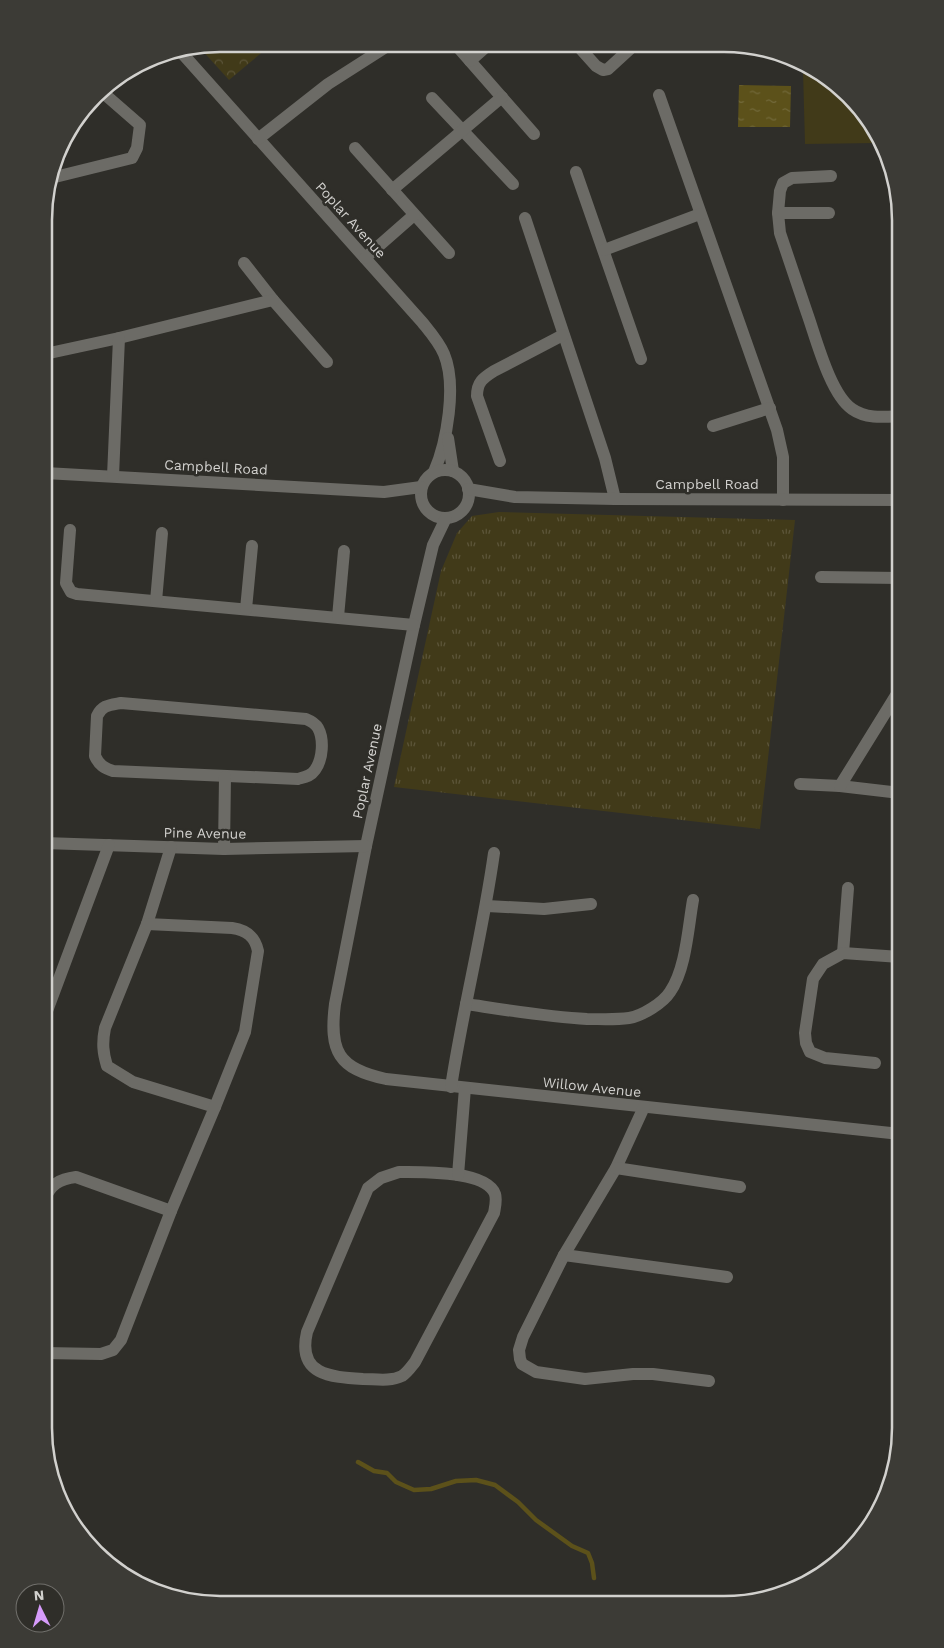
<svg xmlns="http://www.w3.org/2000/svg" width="944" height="1648" viewBox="0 0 944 1648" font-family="'Work Sans',sans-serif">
  <defs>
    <pattern id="grass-tufts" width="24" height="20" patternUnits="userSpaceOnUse" patternTransform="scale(1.25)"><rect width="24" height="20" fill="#413a19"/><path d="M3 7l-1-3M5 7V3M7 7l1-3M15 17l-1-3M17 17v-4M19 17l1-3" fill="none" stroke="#5c5539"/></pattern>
    <pattern id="forest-crowns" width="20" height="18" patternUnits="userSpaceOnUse" patternTransform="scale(1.25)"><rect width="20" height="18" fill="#413a19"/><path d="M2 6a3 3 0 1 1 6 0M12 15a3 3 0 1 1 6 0" fill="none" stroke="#5c5539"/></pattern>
    <pattern id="water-ripples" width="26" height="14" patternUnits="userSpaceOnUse" patternTransform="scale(1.25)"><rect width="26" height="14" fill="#5c511a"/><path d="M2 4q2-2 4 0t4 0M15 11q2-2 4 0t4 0" fill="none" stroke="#72693a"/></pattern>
  </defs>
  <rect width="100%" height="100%" fill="#2f2e29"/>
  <polygon fill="url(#grass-tufts)" points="499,512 795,520 760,829 394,787 441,571 457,533 472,516"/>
  <polygon fill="url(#forest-crowns)" points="220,44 272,44 229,80 200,48"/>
  <polygon fill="#413a19" points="803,71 840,87 877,143 805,144"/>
  <polygon fill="url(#water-ripples)" points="739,85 791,86 790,127 738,127"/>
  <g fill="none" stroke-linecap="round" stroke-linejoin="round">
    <polyline stroke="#5c511a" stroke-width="4.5" points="358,1462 374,1471 387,1473 396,1482 414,1490 431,1489 456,1481 476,1480 495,1485 518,1502 536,1520 572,1546 588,1553 592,1563 594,1578"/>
    <g stroke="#6c6b66" stroke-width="12">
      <polyline points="456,45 534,134"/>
      <polyline points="578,46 596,66 603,70 608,69 632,47"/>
      <path d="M 181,52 L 422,322 C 430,332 439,342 444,354 C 457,385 447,442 434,472"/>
      <polyline points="470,61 488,45"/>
      <polyline points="659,95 777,430 783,457 783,500"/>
      <polyline points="432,98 513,184"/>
      <polyline points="258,139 328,84 389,45"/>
      <polyline points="355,148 449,253"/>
      <polyline points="576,172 641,359"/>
      <path d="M 831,176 L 792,178 L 783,183 L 780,191 L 778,213 L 780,233 C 789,259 798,286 807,313 C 816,338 830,394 852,409 C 866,419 884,417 900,416"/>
      <polyline points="51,178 132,158 137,148 140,125 101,91"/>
      <polyline points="392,190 502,97"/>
      <polyline points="778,213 829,213"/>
      <polyline points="525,218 605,458 615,499"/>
      <polyline points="604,250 700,214"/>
      <polyline points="365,258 414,215"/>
      <polyline points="244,263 273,300 327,362"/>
      <polyline points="45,354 119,338 273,300"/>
      <polyline points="713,426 770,408"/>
      <polyline points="448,438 453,471"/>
      <path d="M 500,461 L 477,396 C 477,382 483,378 494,371 L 563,335"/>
      <circle cx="445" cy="494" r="24"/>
      <polyline points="45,473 384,492 421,487"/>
      <polyline points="113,476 119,338"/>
      <polyline points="468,489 515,497 615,499 900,500"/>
      <path d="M 446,518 L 433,545 L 414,625 L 366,846 L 335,1004 C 329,1051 338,1069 386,1079 L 900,1134"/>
      <polyline points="70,530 66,583 71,592 77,594 414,625"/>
      <polyline points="821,577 900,578"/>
      <polyline points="156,601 162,533"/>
      <polyline points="246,609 252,546"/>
      <polyline points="338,617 344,551"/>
      <path d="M 121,703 L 306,719 C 311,721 315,723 318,728 C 324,739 323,759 315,770 C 311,776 305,777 298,779 L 113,771 C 104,768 99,765 95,756 L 97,716 C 102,705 110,705 121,703 Z"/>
      <polyline points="800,784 840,786 900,793"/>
      <polyline points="840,786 900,689"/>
      <polyline points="44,843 224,849 366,846"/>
      <path d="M 171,847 L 147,924 L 105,1028 C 102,1043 103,1053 107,1066 L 133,1082 L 215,1107"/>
      <polyline points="224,849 225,777"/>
      <polyline points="487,906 544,909 591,904"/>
      <polyline points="843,953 848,888"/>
      <path d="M 466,1004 C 506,1010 547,1017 587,1019 C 601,1019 615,1020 629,1018 C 642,1016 663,1003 670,992 C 686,969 688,928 693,900"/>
      <polyline points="44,1019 109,845"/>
      <polyline points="875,1063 825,1058 810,1052 806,1043 805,1033 813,979 823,964 843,953 900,957"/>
      <path d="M 451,1087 C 463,1008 483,932 494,853"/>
      <polyline points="644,1107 616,1168 564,1255 523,1337 519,1350 520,1359 522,1364 536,1372 585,1379 633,1374 653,1374 709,1381"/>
      <polyline points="616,1168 740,1187"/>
      <path d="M 399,1172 C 420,1172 486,1170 495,1194 C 497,1200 495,1207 494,1213 L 415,1362 C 411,1367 407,1373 402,1376 C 390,1382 375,1379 363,1379 C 330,1377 297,1375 307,1332 L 368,1188 L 381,1178 Z"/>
      <polyline points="458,1175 465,1088"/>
      <path d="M 44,1201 C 50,1184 60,1179 76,1177 L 171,1211"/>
      <polyline points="564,1255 727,1277"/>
      <path d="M 44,1353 L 101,1354 L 113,1350 L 121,1340 L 171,1211 L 215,1107 L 245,1032 L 258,951 C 255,936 246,930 232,928 L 147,924"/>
    </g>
  </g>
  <g text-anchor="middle" stroke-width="5" stroke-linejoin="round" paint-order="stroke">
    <g font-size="14" fill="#d2d1ce" stroke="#2f2e29">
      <text transform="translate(351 220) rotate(48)" y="5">Poplar Avenue</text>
      <text transform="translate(216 467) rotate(3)" y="5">Campbell Road</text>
      <text x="707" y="489">Campbell Road</text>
      <text transform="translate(367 771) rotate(-78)" y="5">Poplar Avenue</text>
      <text transform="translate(205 833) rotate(1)" y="5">Pine Avenue</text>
      <text transform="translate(592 1087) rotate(6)" y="5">Willow Avenue</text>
    </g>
  </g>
  <path d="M0 0H944V1648H0ZM220 52H724A168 168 0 0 1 892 220V1428A168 168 0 0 1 724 1596H220A168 168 0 0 1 52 1428V220A168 168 0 0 1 220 52Z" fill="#3c3b36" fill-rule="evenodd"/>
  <path fill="none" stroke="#d2d1ce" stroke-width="2.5" d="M220 52H724A168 168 0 0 1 892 220V1428A168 168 0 0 1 724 1596H220A168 168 0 0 1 52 1428V220A168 168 0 0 1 220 52Z"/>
  <g transform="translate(40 1608) rotate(355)"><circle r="24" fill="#2f2e29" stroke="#706f6b"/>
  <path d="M0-4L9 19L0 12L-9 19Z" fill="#d69bfa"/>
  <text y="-8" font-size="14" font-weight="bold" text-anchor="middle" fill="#d2d1ce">N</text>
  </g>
</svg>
